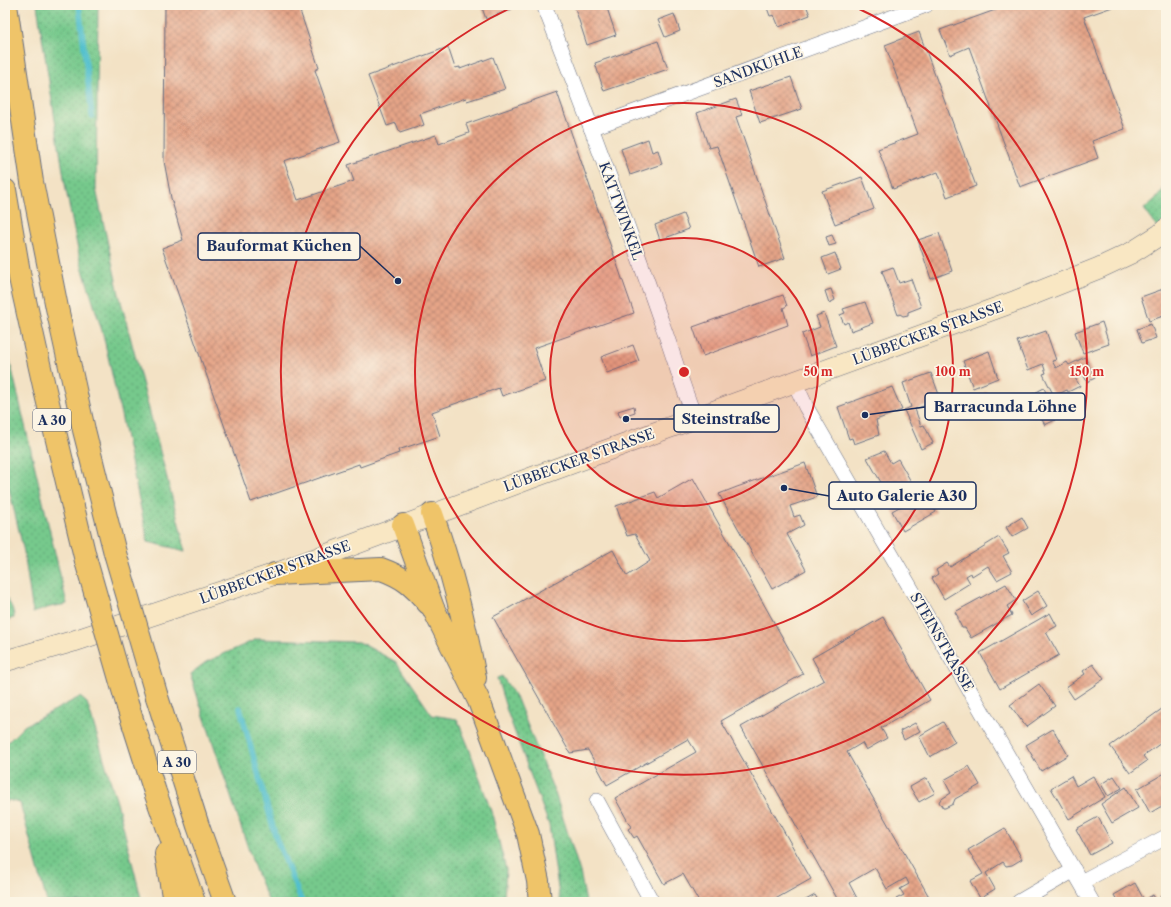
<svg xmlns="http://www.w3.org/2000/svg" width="1171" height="907" viewBox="0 0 1171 907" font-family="'Libre Caslon Text',serif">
  <defs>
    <pattern id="grass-dots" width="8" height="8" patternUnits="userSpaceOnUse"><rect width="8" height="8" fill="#76c98c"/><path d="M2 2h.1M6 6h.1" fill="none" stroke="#60a476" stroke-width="1.8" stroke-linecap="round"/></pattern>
    <pattern id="building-cross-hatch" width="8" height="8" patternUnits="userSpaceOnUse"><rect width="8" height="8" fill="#e5a487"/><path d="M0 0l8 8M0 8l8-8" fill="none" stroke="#b98672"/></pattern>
  </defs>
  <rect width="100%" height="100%" fill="#fcf5e5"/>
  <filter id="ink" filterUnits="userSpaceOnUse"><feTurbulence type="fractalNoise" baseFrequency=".025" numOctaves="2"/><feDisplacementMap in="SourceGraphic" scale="8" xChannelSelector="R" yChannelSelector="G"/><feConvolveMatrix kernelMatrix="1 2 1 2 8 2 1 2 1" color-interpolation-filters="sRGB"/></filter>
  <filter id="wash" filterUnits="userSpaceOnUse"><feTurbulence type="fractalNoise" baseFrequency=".012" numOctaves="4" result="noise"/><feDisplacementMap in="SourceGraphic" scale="16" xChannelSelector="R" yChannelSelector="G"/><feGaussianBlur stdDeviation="0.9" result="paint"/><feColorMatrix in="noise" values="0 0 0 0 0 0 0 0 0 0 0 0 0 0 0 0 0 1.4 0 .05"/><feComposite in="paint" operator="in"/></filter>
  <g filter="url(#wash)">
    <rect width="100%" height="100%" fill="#f3e2c5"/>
    <g fill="url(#grass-dots)" stroke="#487c75">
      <polygon points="37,5 98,5 96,189 119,294 186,551 148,542 122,419 103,334 80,260 66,190"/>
      <path d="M 1166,184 L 1166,239 L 1144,209 C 1152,202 1162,194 1166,184 Z"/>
      <polygon points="5,340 67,604 50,607 33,613 24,552 5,472"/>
      <path d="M 5,597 C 10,603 14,609 14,618 L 5,620 Z"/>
      <polygon points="257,639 359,642 396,662 432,715 457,719 469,748 492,814 506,870 504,897 502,902 269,902 256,872 190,674 206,662"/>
      <polygon points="502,676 517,699 556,796 580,872 586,902 560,902 549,825 507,711 497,678"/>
      <polygon points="80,697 87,703 93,722 118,806 142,902 47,902 20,803 8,800 5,804 5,745 24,726"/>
    </g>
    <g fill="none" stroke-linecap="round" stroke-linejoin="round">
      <g stroke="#53c0cd" stroke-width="5.5">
        <polyline points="79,5 92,116"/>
        <polyline points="240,708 276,838 302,902"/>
      </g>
    </g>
    <g id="blocks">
      <g fill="url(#building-cross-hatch)">
        <polygon points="165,5 298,5 319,68 315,70 340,142 284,161 298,200 354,181 348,165 436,135 439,144 469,133 466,124 557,92 634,313 534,348 545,381 502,396 499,388 432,412 440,436 398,450 399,453 360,467 359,464 251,502 162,248 183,240 171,198 164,161"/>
        <polygon points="481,5 510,5 512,9 486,19"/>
        <polygon points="574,5 606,5 616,35 587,45"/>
        <polygon points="766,5 806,5 810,15 779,27 774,15 770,16"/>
        <polygon points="1009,5 1118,5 1084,17 1125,129 1092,141 1098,158 1020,187 969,47 950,55 940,30"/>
        <polygon points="674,14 680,31 665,37 658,20"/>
        <polygon points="919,32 976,186 947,197 938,172 893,189 878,149 918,134 885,45"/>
        <polygon points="658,41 668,69 604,91 595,63"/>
        <polygon points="448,47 455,68 460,67 460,69 493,57 505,89 467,101 466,98 420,114 424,125 400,133 396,123 387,126 368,76"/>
        <polygon points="791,77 802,109 760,123 749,91"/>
        <polygon points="736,99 742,115 736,117 785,258 759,267 717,146 709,148 697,113"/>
        <polygon points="648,139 652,152 658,150 662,164 630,175 621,149"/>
        <polygon points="862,177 874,209 835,224 822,191"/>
        <polygon points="683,214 689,229 660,240 655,225"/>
        <polygon points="939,233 952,271 931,279 918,240"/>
        <polygon points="832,235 836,244 829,246 826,237"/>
        <polygon points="835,253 841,269 828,274 822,258"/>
        <polygon points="893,267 899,283 911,279 921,307 908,312 908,315 903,316 900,314 898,315 882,271"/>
        <polygon points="1166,288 1166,315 1149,321 1141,297"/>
        <polygon points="831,289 835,300 829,303 825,291"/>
        <polygon points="783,295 787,306 783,308 788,325 703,356 693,327"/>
        <polygon points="865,302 873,323 851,331 848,322 844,324 840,315 845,313 843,309"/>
        <polygon points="824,313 836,346 810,356 802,334 820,327 816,316"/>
        <polygon points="1102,322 1109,344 1083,353 1075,332"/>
        <polygon points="1151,324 1156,338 1142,343 1137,329"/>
        <polygon points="1046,331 1056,360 1052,361 1056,368 1067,362 1069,365 1085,357 1095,378 1087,382 1083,374 1075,378 1080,386 1068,392 1067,390 1054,396 1043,374 1046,373 1043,364 1028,370 1017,341"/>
        <polygon points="633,345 639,361 607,373 601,357"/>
        <polygon points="989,351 998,378 973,388 963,361"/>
        <polygon points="931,373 941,400 915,409 921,426 924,425 933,443 921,449 904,410 911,407 903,383"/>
        <polygon points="892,387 902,410 876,420 879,435 854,444 852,438 849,439 838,407"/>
        <polygon points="1044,388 1049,400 1046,401 1055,420 1045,425 1029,396"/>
        <polygon points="986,392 998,415 991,419 987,411 984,413 975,398"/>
        <polygon points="634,406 635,412 620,417 618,411"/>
        <polygon points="884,451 891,463 898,459 913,485 890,498 867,458"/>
        <polygon points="805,463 817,497 790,506 794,517 800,515 804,525 787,534 806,570 772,589 719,494 737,487"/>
        <polygon points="693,478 803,674 721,721 811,879 770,902 699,902 683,874 664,884 637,836 634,838 628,829 631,827 615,798 696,752 688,739 607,785 588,750 570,753 493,617 613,550 627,576 650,561 635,534 627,536 616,506 655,492 658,498"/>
        <polygon points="927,495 936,512 903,531 892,511 912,500 913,502"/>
        <polygon points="1022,517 1028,528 1012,537 1006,527"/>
        <polygon points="999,537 1009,553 1003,556 1012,572 997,580 988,566 972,576 971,573 966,576 970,583 944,599 932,578 938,574 936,570 947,563 950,567"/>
        <polygon points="1006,584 1016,600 1007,606 1012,615 971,638 965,628 962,628 958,620 958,617 955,612"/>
        <polygon points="1038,591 1047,606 1031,616 1022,601"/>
        <polygon points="1050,613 1057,626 1046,632 1059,655 1000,689 980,653"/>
        <polygon points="883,617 930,700 881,728 887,738 866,750 862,743 847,752 932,902 898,902 896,899 904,895 900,889 909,884 906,878 887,889 875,868 849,883 859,902 839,902 741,727 824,680 812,658"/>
        <polygon points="1093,664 1104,679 1074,699 1066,687 1085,674 1083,671"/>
        <polygon points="1039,684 1055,706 1026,727 1010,705"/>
        <polygon points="1166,706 1166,750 1161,743 1143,756 1147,761 1130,773 1110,746"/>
        <polygon points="943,722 955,742 930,757 919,736"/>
        <polygon points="915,723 920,731 904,740 900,731"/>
        <polygon points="1053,729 1068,755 1041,771 1026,745"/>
        <polygon points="969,766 980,785 955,799 953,804 945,808 943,808 939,802 940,800 951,793 944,780"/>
        <polygon points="1165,773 1166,776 1166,805 1163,807 1160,807 1150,813 1137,789"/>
        <polygon points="1071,776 1076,786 1093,776 1105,797 1069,819 1051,788"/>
        <polygon points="1114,776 1122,788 1108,796 1101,784"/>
        <polygon points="926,778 935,793 919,802 910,787"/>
        <polygon points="1126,787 1138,808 1112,823 1101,804"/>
        <polygon points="1098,817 1112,843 1090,855 1076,829"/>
        <polygon points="1005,828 1022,859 1012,865 1006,866 1003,862 986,873 995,889 980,898 970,881 983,874 968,850"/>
        <polygon points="1135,883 1144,900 1153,895 1157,902 1118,902 1114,895"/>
        <polygon points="1166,893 1166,902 1163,902 1160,896"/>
        <polygon points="815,895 819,902 802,902"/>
      </g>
    </g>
  </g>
  <g filter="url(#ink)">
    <use href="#blocks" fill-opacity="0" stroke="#676e82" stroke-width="1"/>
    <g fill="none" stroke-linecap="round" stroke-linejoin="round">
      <g stroke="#676e82" stroke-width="16">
        <g id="street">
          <path d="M 544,5 C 585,109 624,215 661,321 C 673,353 682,386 695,418"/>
          <polyline points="591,128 926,5"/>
          <polyline points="794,381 806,407 1092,902"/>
          <polyline points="597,801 652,902"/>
          <polyline points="1081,882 1166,837"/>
          <polyline points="1019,902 1074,870"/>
        </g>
      </g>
      <g stroke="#676e82" stroke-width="22">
        <polyline id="secondary" points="5,661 74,641 275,574 531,478 1016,301 1099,268 1131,253 1161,234 1166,229"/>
      </g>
      <g stroke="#676e82" stroke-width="24">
        <g id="highway">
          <polyline points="6,5 32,182 57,308 84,430 115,553"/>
          <polyline points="5,190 20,278 44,386 86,561"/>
          <path d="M 432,514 C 451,567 465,623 475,678"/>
          <polyline points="403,525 433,608 479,701 528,834 538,881 540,902"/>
          <path d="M 275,574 L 381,569 C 403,577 413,585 428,603"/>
          <polyline points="157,697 198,826 225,902"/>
          <polyline points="128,707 155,792 194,902"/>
          <polyline points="166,854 174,902"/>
        </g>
      </g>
      <use href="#street" stroke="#fff" stroke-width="15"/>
      <use href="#secondary" stroke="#f9e7c3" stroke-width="21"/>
      <use href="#highway" stroke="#efc469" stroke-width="22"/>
      <g stroke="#676e82" stroke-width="24" stroke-linecap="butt">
        <g id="highway-bridge">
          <polyline points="115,553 157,697"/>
          <polyline points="86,561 128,707"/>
        </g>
      </g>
      <use href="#highway-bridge" stroke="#efc469" stroke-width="22"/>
    </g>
  </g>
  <circle cx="684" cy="372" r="134" fill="#d62828" fill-opacity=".12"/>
  <g fill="none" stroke="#d62828" stroke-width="2">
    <circle cx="684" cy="372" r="134"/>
    <circle cx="684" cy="372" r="269"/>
    <path d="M851 5A403 403 0 1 1 517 5"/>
  </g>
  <g text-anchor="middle" stroke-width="3.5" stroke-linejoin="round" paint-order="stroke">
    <g fill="#fcf5e5" stroke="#5e6a86" stroke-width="1">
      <rect x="33" y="409" width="38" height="22" rx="3"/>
      <rect x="158" y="751" width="38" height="22" rx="3"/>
    </g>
    <g font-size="13" font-weight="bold" fill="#1b2f5e">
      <text x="52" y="425">A 30</text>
      <text x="177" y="767">A 30</text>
    </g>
    <g font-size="14" fill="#1b2f5e" stroke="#fcf5e5">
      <text transform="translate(758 67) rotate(-20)" y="5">SANDKUHLE</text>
      <text transform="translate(621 211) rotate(70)" y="5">KATTWINKEL</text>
      <text transform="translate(928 333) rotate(-20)" y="5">LÜBBECKER STRASSE</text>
      <text transform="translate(579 460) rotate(-20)" y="5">LÜBBECKER STRASSE</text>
      <text transform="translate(275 572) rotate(-20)" y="5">LÜBBECKER STRASSE</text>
      <text transform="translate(942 642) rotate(60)" y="5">STEINSTRASSE</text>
    </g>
  </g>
  <circle cx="684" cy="372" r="6" fill="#d62828" stroke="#fcf5e5" stroke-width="2"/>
  <g font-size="12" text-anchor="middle" font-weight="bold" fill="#d62828" stroke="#fcf5e5" stroke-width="3.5" stroke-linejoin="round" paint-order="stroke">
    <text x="818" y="376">50 m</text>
    <text x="953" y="376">100 m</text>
    <text x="1087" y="376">150 m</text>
  </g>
  <path fill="none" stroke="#1b2f5e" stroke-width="1.5" d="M398 281L360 246M865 415L925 407M626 419L674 419M784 488L829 496"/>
  <g fill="#1b2f5e" stroke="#fcf5e5" stroke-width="1.5">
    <circle cx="398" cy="281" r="4"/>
    <circle cx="865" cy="415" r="4"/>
    <circle cx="626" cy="419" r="4"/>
    <circle cx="784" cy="488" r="4"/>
  </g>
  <g fill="#fcf5e5" stroke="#1b2f5e" stroke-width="1.5">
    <rect x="198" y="233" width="162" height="27" rx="4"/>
    <rect x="925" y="393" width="160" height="27" rx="4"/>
    <rect x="674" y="405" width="105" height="27" rx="4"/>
    <rect x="829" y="482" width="147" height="27" rx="4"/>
  </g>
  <g font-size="15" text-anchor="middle" font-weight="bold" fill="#1b2f5e">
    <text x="279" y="251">Bauformat Küchen</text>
    <text x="1005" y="412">Barracunda Löhne</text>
    <text x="726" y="424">Steinstraße</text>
    <text x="902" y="501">Auto Galerie A30</text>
  </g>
  <rect width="1171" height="907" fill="none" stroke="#fcf5e5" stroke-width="20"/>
</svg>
